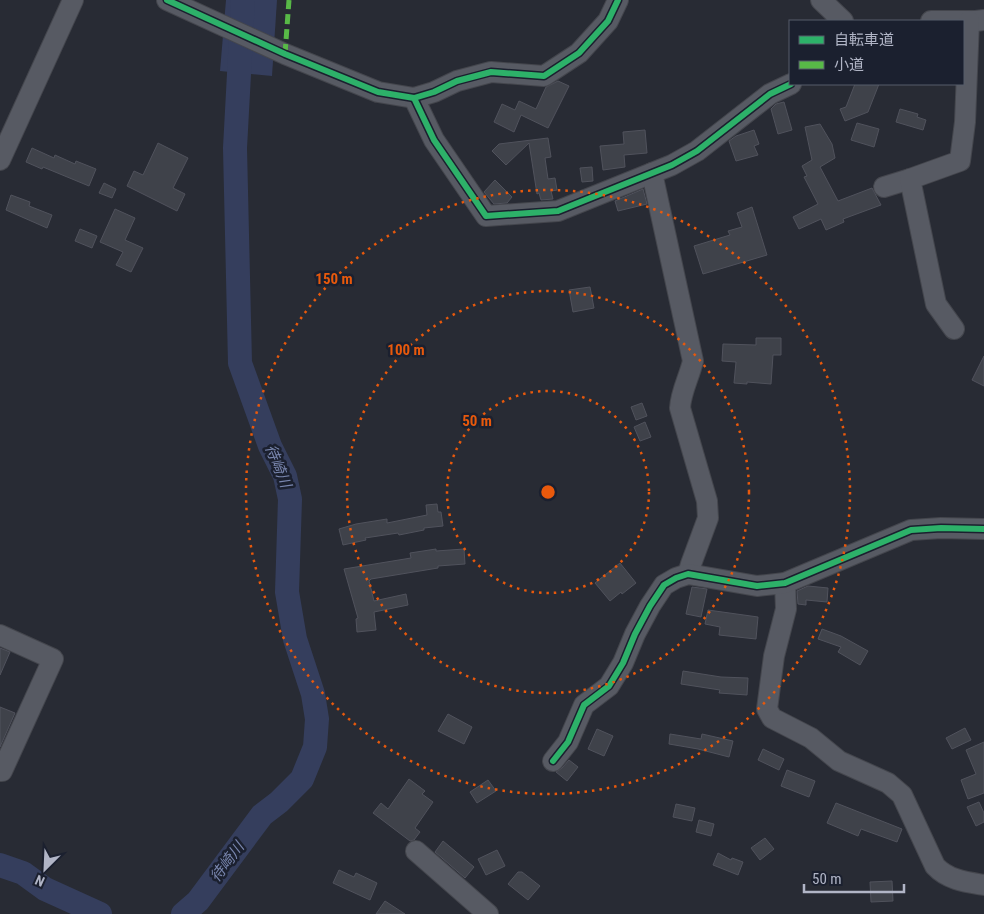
<svg xmlns="http://www.w3.org/2000/svg" width="984" height="914" viewBox="0 0 984 914" font-family="'Roboto Condensed','Noto Sans JP',sans-serif">
  <rect width="100%" height="100%" fill="#282b34"/>
  <polygon fill="#353e5d" points="226,0 277,0 272,76 220,71"/>
  <g fill="none" stroke-linecap="round" stroke-linejoin="round">
    <g stroke="#353e5d" stroke-width="24">
      <polyline points="0,865 23,873 45,889 100,914"/>
      <polyline points="183,914 198,901 262,815 279,802 302,779 315,747 317,719 313,694 295,639 287,592 290,499 285,476 270,446 240,363 235,148 243,0"/>
    </g>
  </g>
  <g fill="#3f424a" stroke="#50525c">
    <polygon points="558,81 569,86 548,128 521,115 514,132 494,122 502,104 515,110 519,101 536,109 546,87"/>
    <polygon points="855,84 879,84 868,112 845,121 840,109 846,107"/>
    <polygon points="784,102 792,130 778,134 771,109 776,104"/>
    <polygon points="900,109 918,114 917,117 926,120 923,130 896,122"/>
    <polygon points="857,123 879,129 874,147 851,140"/>
    <polygon points="820,124 832,144 835,158 820,167 838,201 872,188 881,205 843,219 844,222 826,230 821,219 799,229 793,217 818,204 804,177 807,176 802,166 812,160 805,127"/>
    <polygon points="645,130 647,153 624,155 625,167 603,170 600,146 624,144 623,132"/>
    <polygon points="754,130 759,144 754,146 758,155 736,161 729,141 736,136"/>
    <polygon points="548,138 551,157 545,158 548,179 555,178 557,190 551,191 553,199 541,200 539,193 537,194 529,143 506,165 492,151 499,144"/>
    <polygon points="158,143 188,158 173,188 185,194 177,211 127,186 134,171 143,175"/>
    <polygon points="32,148 54,158 55,155 75,164 76,161 96,169 89,186 43,167 42,169 26,162"/>
    <polygon points="592,167 593,181 582,182 580,168"/>
    <polygon points="495,180 512,197 507,203 494,204 484,192"/>
    <polygon points="104,183 116,189 112,198 99,193"/>
    <polygon points="643,189 647,204 618,211 615,201"/>
    <polygon points="11,195 30,202 29,206 52,215 47,228 6,210"/>
    <polygon points="752,207 767,255 703,274 694,246 730,235 728,231 742,227 737,213"/>
    <polygon points="115,209 135,218 125,240 143,248 131,272 116,265 123,252 100,242"/>
    <polygon points="80,229 97,236 92,248 75,241"/>
    <polygon points="590,287 594,308 573,312 569,290"/>
    <polygon points="756,338 781,338 781,355 773,355 771,384 747,382 747,384 734,383 736,362 722,361 723,344 756,345"/>
    <polygon points="984,356 984,386 972,380"/>
    <polygon points="642,403 647,416 636,420 631,407"/>
    <polygon points="645,422 651,437 640,441 634,427"/>
    <polygon points="437,504 438,512 441,512 443,526 424,528 424,530 399,535 398,533 365,538 366,540 343,545 339,529 356,524 387,519 387,523 427,515 426,505"/>
    <polygon points="436,549 436,551 464,549 465,564 438,566 438,568 371,579 369,581 374,601 406,594 408,605 374,612 376,630 357,632 356,619 358,618 344,569 411,558 410,553"/>
    <polygon points="620,563 636,583 622,594 621,592 610,601 595,583"/>
    <polygon points="808,586 828,588 827,602 806,600 806,605 798,604 797,591"/>
    <polygon points="692,587 707,589 701,617 686,614"/>
    <polygon points="708,610 758,617 756,639 719,635 720,627 705,624"/>
    <polygon points="822,629 841,636 868,651 860,665 838,652 841,647 818,639"/>
    <polygon points="0,648 10,652 0,675"/>
    <polygon points="683,671 721,677 748,678 747,695 719,693 720,690 681,684"/>
    <polygon points="0,707 15,713 0,747"/>
    <polygon points="448,714 472,727 464,744 438,731"/>
    <polygon points="965,728 971,740 952,749 946,738"/>
    <polygon points="597,729 613,736 604,756 588,749"/>
    <polygon points="670,734 701,739 702,734 733,741 729,757 698,749 669,744"/>
    <polygon points="984,742 984,793 968,799 961,780 976,774 966,750"/>
    <polygon points="763,749 784,759 779,770 758,760"/>
    <polygon points="569,760 578,767 567,781 556,772 562,768"/>
    <polygon points="787,770 815,781 809,797 781,786"/>
    <polygon points="409,779 425,791 422,794 433,802 415,828 420,832 414,840 410,841 373,813 381,803 388,809"/>
    <polygon points="488,780 496,791 477,803 470,792"/>
    <polygon points="979,802 984,813 984,822 976,826 967,807"/>
    <polygon points="836,803 902,829 897,842 861,829 858,836 827,823"/>
    <polygon points="676,804 695,808 692,821 673,817"/>
    <polygon points="699,820 714,824 711,836 696,832"/>
    <polygon points="765,838 774,849 760,860 751,848"/>
    <polygon points="443,841 474,867 465,878 435,852"/>
    <polygon points="497,850 505,866 486,875 478,859"/>
    <polygon points="718,853 731,860 732,858 743,862 738,875 713,865"/>
    <polygon points="339,870 354,877 356,873 377,883 370,900 333,883"/>
    <polygon points="518,872 522,872 540,886 528,900 508,884"/>
    <polygon points="892,881 893,901 871,902 870,882"/>
    <polygon points="385,901 405,914 376,914"/>
  </g>
  <g fill="none" stroke-linecap="round" stroke-linejoin="round">
    <g stroke="#44464d" stroke-width="22">
      <g id="minor">
        <polyline points="167,0 285,54 378,92 414,98 434,92 457,81 491,72 544,76 579,53 608,21 618,0"/>
        <polyline points="821,0 843,21"/>
        <polyline points="931,21 976,21 984,20"/>
        <polyline points="414,98 434,140 486,216 558,211 672,165 697,151 770,94 791,84"/>
        <polyline points="0,160 73,0"/>
        <path d="M 652,173 L 693,361 C 689,378 681,391 680,408 L 707,501 L 708,518 L 691,564 L 688,574"/>
        <polyline points="884,187 910,179"/>
        <polyline points="954,329 936,304 910,179 960,161 965,122 969,21"/>
        <path d="M 785,583 L 786,609 L 774,656 L 767,709 L 772,718 L 811,738 L 839,761 L 888,783 L 902,795 L 935,866 C 948,880 966,882 984,885"/>
        <polyline points="0,635 53,659 2,771 0,771"/>
        <polyline points="553,761 568,742 584,705 609,686 623,663 635,634 650,606 664,585 676,578 688,574 757,586 785,583 911,530 941,528 984,529"/>
        <polyline points="416,851 488,914"/>
      </g>
    </g>
    <use href="#minor" stroke="#575a63" stroke-width="20"/>
    <polyline stroke="#58b947" stroke-width="5" stroke-dasharray="10 5" stroke-linecap="butt" points="285,54 289,0"/>
    <g stroke="#1b202f" stroke-width="9">
      <g id="cycleway">
        <polyline points="167,0 285,54 378,92 414,98 434,92 457,81 491,72 544,76 579,53 608,21 618,0"/>
        <polyline points="414,98 434,140 486,216 558,211 672,165 697,151 770,94 791,84"/>
        <polyline points="553,761 568,742 584,705 609,686 623,663 635,634 650,606 664,585 676,578 688,574 757,586 785,583 911,530 941,528 984,529"/>
      </g>
    </g>
    <use href="#cycleway" stroke="#2db169" stroke-width="6"/>
  </g>
  <g fill="none" stroke="#e8590c" stroke-width="2.5" stroke-dasharray="2.5 5">
    <circle cx="548" cy="492" r="101"/>
    <circle cx="548" cy="492" r="201"/>
    <circle cx="548" cy="492" r="302"/>
  </g>
  <g text-anchor="middle" stroke-width="5" stroke-linejoin="round" paint-order="stroke">
    <g font-size="15" font-style="italic" fill="#7986ae" stroke="#1b202f">
      <text transform="translate(278 466) rotate(68)" y="5">待崎川</text>
      <text transform="translate(227 862) rotate(-53)" y="5">待崎川</text>
    </g>
  </g>
  <circle cx="548" cy="492" r="8" fill="#e8590c" stroke="#1b202f" stroke-width="2.5"/>
  <g font-size="15" text-anchor="middle" font-weight="bold" fill="#e8590c" stroke="#1b202f" stroke-width="5" stroke-linejoin="round" paint-order="stroke">
    <text x="334" y="284">150 m</text>
    <text x="406" y="355">100 m</text>
    <text x="477" y="426">50 m</text>
  </g>
  <rect x="789" y="20" width="175" height="65" fill="#1b202f" stroke="#575c6b"/>
  <rect x="799" y="36" width="25" height="8" fill="#2db169" stroke="#575c6b"/>
  <text x="834" y="45" font-size="15" fill="#b1b5c6">自転車道</text>
  <rect x="799" y="61" width="25" height="8" fill="#58b947" stroke="#575c6b"/>
  <text x="834" y="70" font-size="15" fill="#b1b5c6">小道</text>
  <g transform="translate(45 869) rotate(204)" stroke="#1b202f" stroke-width="4" paint-order="stroke">
  <path d="M0-4L9 19L0 12L-9 19Z" fill="#b1b5c6"/>
  <text y="-8" font-size="14" font-weight="bold" text-anchor="middle" fill="#b1b5c6">N</text>
  </g>
  <path d="M804 884v8h100v-8" fill="none" stroke="#b1b5c6" stroke-width="2.5"/>
  <text x="812" y="884" font-size="15" fill="#b1b5c6" stroke="#1b202f" stroke-width="4" paint-order="stroke">50 m</text>
</svg>
